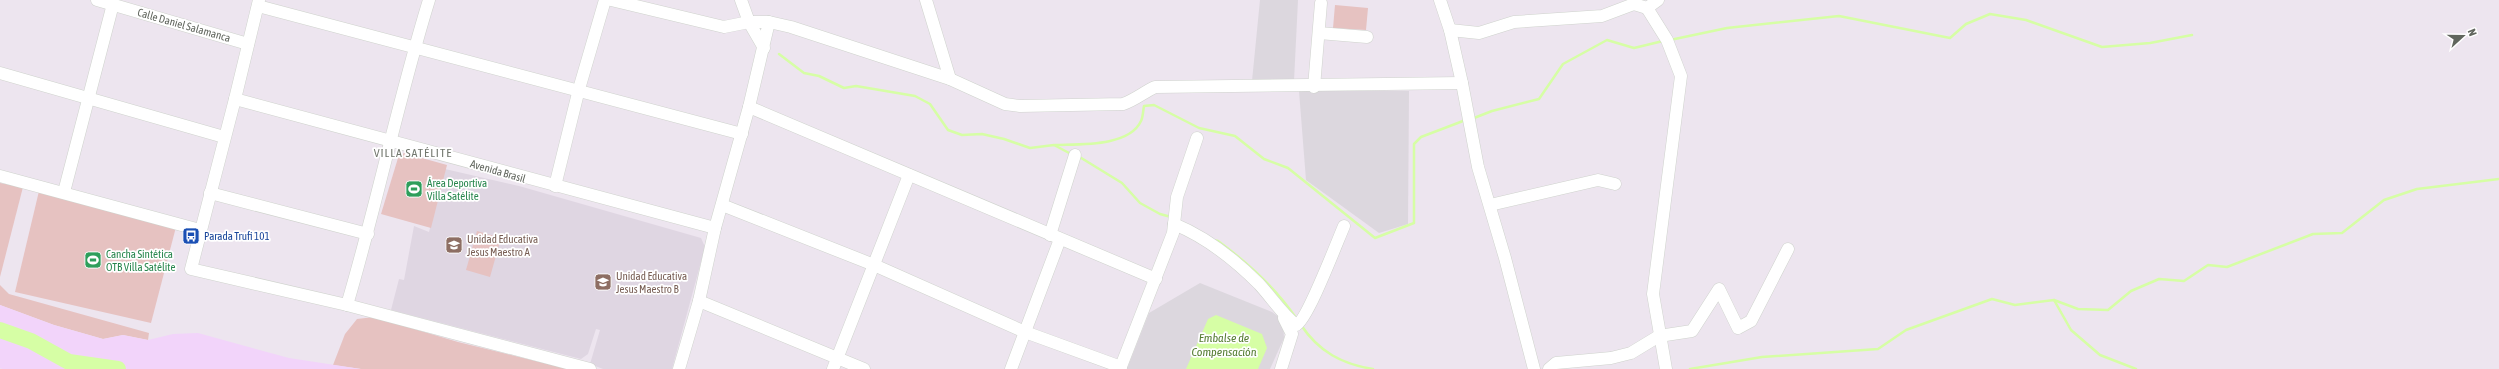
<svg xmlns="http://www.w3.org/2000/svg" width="2499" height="369" viewBox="0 0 2499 369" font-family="'Asap Condensed',sans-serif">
  <rect width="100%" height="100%" fill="#ede5ef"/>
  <g fill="#dcd7de">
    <polygon points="1260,0 1298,0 1294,81 1252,81"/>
    <polygon points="1299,91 1409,91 1408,224 1379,233 1306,180"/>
    <polygon points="1200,283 1272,312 1283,320 1284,338 1270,369 1127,369 1149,313"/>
  </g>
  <polygon fill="#dfd6e2" points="445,169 519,186 701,238 705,247 672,369 603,369 590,364 600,330 596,329 588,354 581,359 391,310 399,279 404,280 414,226 429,232"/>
  <g fill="#e6c2c1">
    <polygon points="1335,5 1368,8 1366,30 1333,28"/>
    <polygon points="404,153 447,165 431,228 381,214 398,158"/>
    <polygon points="0,183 23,187 0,277"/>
    <polygon points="39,191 176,227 151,323 15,292"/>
    <polygon points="477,231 501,238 490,277 466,270"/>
    <polygon points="0,285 9,294 149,333 148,340 123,335 103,339 54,325 0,305"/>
    <polygon points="374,317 458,342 568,369 361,369 333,365 345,334 357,319"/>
  </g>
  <polygon fill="#f2d4fa" points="0,305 54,325 103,339 123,335 148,340 173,334 198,333 289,358 361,369 2,369 0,368"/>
  <polygon fill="#d6fea5" points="1216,315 1262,334 1267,348 1258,369 1186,369 1208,319"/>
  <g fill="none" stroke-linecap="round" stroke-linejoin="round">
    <g stroke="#d6fea5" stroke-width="2.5">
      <polyline points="1670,40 1727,28 1839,16 1950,38 1966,24 1990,14 2026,20 2102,47 2150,43 2192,35"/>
      <polyline points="779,54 804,73 819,76 844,88 856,86 915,96 930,104 948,130 962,135 982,134 1004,139 1030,148 1054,145 1071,154"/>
      <polyline points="1474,118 1492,111 1539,99 1563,64 1607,40 1634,48 1663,41"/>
      <path d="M 1055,145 C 1079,144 1129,147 1141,121 C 1143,117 1143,111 1144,106 L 1154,105 L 1199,128 L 1235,136 L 1264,159 L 1288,168 L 1375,238 L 1414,223 L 1414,144 L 1421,137 L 1463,121"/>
      <polyline points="1078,156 1122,183 1140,203 1160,214 1171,217"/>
      <path d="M 1213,240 L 1218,241 C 1248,263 1275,287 1296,318"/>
      <polyline points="2054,300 2071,330 2100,355 2136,369"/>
      <path d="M 1301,325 C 1319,352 1342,364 1373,369"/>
      <polyline points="1690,369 1762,357 1878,349 1906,330 1992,299 2015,305 2054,300 2078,309 2108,310 2131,291 2159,279 2184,281 2208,265 2227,267 2313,234 2342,233 2384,200 2417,189 2499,179"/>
    </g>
    <polyline stroke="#d6fea5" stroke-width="16" points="0,330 31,341 69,362 118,369"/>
    <g stroke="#cfd3cd" stroke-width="13">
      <g id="minor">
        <polyline points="97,0 248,44"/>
        <polyline points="259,0 235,99 191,269 347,305 590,369"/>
        <path d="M 611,0 L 724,27 L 749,22 L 769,22 L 791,27 L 950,79 L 1005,104 L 1020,106 L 1123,104 C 1135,100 1144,92 1155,87 L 1462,83"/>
        <polyline points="741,0 749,22 764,48"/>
        <polyline points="926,0 950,79"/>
        <polyline points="1440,0 1450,30 1462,83 1478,167 1505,258 1534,369"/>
        <polyline points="1658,0 1647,8 1667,40 1681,76 1653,294 1666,369"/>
        <polyline points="258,6 742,134"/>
        <polyline points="1450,30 1479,33 1514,22 1602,16 1634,4 1647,8"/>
        <polyline points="1319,33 1367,37"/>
        <polyline points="0,73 224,137"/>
        <polyline points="1314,87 1321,3"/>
        <polyline points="235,99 715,228"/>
        <polyline points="749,107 1156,279"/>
        <polyline points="0,176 200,230"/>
        <polyline points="555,186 579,89 605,0"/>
        <polyline points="64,192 113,4"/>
        <polyline points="210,193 368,234"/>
        <polyline points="722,205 874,265 1025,332 1121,367"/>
        <polyline points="1490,205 1598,180 1615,184"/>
        <path d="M 1174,224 C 1206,237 1235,260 1259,284 C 1272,298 1281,313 1296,325 C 1307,321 1337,242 1344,226"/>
        <polyline points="1050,235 1075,155"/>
        <polyline points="699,301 864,369"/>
        <path d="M 347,305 C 377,204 398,100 429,0"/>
        <polyline points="679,369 699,301 715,228 749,107 769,22"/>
        <polyline points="833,369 909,175"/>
        <polyline points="1011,369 1060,239"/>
        <polyline points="1120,369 1173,233 1177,197 1197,138"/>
        <polyline points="1281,369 1292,334 1284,318"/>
        <polyline points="1549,369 1556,363 1611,358 1631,353 1659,336 1692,331 1719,289 1738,328 1751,321 1788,249"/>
      </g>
    </g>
    <use href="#minor" stroke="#fff" stroke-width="12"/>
  </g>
  <defs>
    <g id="stadium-square" transform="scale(0.9)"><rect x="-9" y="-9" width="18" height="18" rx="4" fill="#2e9e5b" stroke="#fff"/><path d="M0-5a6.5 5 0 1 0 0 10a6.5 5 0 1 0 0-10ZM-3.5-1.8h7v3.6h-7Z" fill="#fff"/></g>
    <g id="bus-square" transform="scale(0.9)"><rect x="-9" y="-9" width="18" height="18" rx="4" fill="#1a4fb4" stroke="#fff"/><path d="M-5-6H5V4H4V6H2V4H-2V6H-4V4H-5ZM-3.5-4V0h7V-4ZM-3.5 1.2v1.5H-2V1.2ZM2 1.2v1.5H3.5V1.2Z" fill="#fff"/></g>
    <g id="school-square" transform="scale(0.9)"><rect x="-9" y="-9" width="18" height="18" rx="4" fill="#8d6e63" stroke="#fff"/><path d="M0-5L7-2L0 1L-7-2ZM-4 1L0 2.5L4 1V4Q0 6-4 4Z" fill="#fff"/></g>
  </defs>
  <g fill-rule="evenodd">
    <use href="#stadium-square" x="414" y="189"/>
    <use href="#bus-square" x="191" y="236"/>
    <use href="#school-square" x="454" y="245"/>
    <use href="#stadium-square" x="93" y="260"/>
    <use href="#school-square" x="603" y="282"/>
  </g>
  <g text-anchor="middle" stroke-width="3.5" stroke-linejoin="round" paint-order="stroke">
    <g font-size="11" fill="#60655d" stroke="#fff">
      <text transform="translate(184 25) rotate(16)" y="4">Calle Daniel Salamanca</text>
      <text transform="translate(498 171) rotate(16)" y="4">Avenida Brasil</text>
    </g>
    <g font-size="11" fill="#27864d" stroke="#fff" text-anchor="start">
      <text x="427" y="187">Área Deportiva<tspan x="427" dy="13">Villa Satélite</tspan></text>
      <text x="106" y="258">Cancha Sintética<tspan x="106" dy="13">OTB Villa Satélite</tspan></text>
    </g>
    <g font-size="11" fill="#164399" stroke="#fff" text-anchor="start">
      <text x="204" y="240">Parada Trufi 101</text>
    </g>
    <g font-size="11" fill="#785e54" stroke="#fff" text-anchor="start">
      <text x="467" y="243">Unidad Educativa<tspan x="467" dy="13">Jesus Maestro A</tspan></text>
      <text x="616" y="280">Unidad Educativa<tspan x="616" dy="13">Jesus Maestro B</tspan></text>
    </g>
    <g font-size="12" letter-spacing="1" fill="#72776e" stroke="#fff">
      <text x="413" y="157">VILLA SATÉLITE</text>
    </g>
    <g font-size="12" font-style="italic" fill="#547c31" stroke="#fff">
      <text x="1224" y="342">Embalse de<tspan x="1224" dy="14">Compensación</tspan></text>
    </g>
  </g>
  <g transform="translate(2463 36) rotate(69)" stroke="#ffffff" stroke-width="3" paint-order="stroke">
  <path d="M0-3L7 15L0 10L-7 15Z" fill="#60655d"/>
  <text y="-6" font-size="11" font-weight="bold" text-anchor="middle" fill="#60655d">N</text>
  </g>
</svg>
